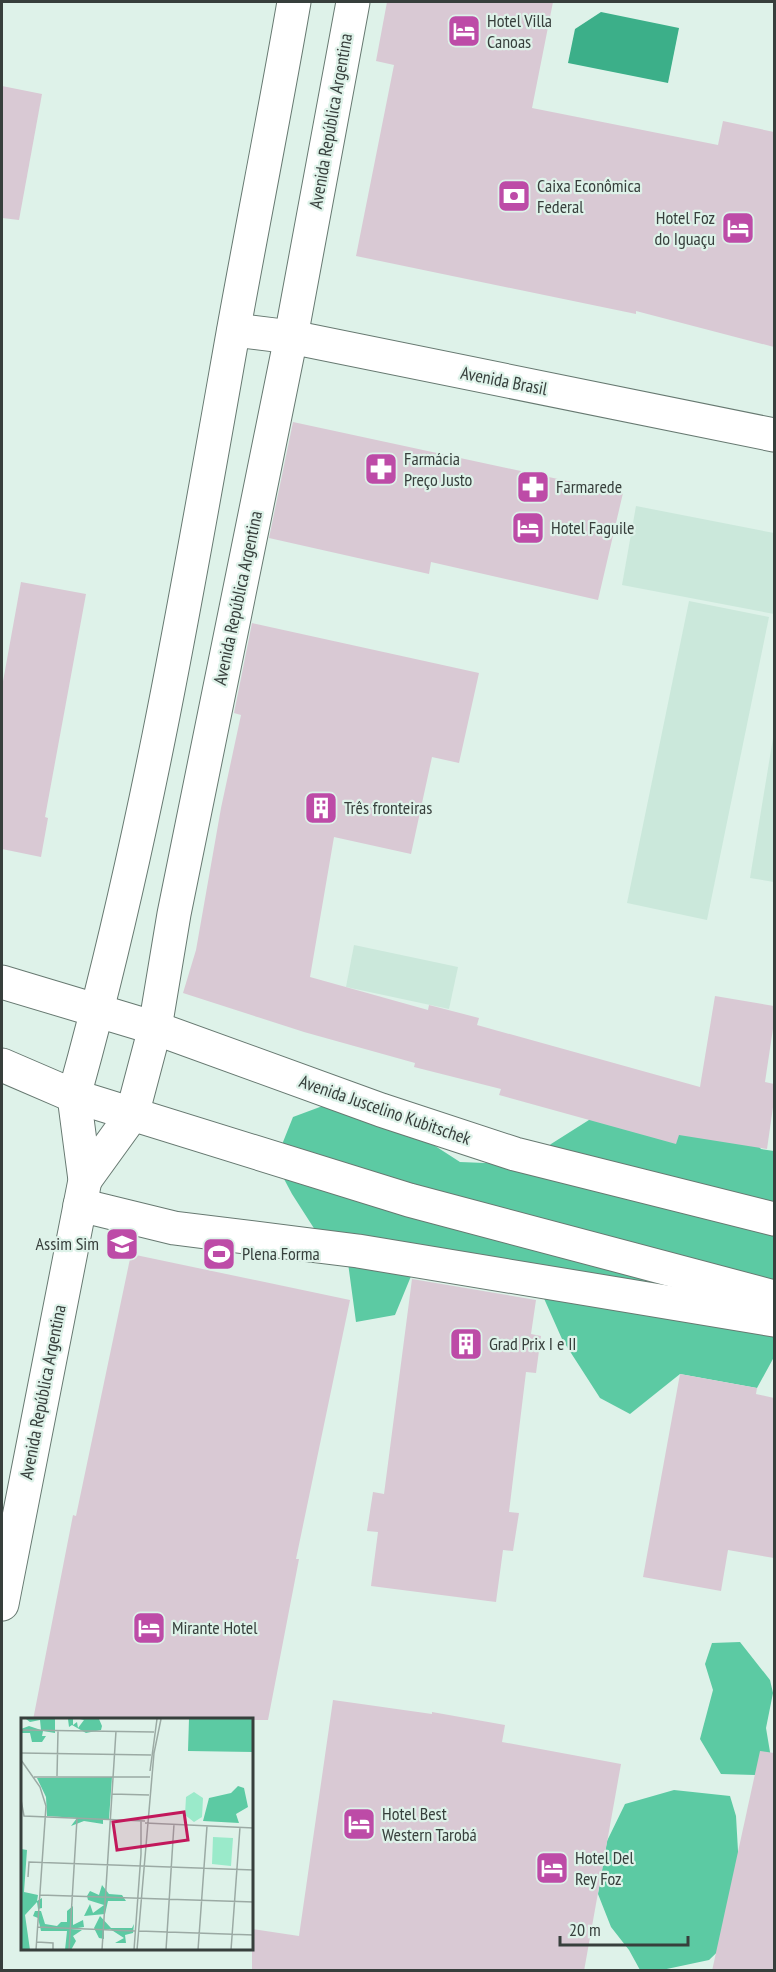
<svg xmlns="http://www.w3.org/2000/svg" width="776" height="1972" viewBox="0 0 776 1972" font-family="'PT Sans Narrow',sans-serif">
  <rect width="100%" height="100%" fill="#def2e9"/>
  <g fill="#cbe8db">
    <polygon points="636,506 774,533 774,614 622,585"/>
    <polygon points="689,601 769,617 707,920 627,903"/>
    <polygon points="774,732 774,882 750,878"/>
    <polygon points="354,945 458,967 449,1009 346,987"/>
  </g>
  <g fill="#5ccaa3">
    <polygon points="336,1101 429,1142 460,1162 512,1164 542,1153 551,1144 600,1113 732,1117 761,1149 774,1151 774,1357 757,1388 680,1374 630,1414 600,1398 562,1339 538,1285 414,1269 395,1315 356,1322 348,1263 333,1258 292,1194 275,1162 293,1117"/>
    <polygon points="740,1642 770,1680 773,1693 766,1728 771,1758 755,1775 721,1774 700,1739 713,1690 705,1664 712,1643"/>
    <polygon points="674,1790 730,1796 736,1816 738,1851 745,1889 733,1937 709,1960 662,1970 640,1970 629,1950 611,1927 598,1894 607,1841 625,1804"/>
  </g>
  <polygon fill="#3caf89" points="601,12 679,28 668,83 568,63 575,29"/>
  <g fill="#d9c9d4">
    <polygon points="387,2 553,2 532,108 718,145 723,121 774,132 774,347 636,311 636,314 356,256 394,65 376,61"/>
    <polygon points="2,86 42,94 19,220 2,218"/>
    <polygon points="293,422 623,493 598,600 431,562 429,574 269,538"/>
    <polygon points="21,582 86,594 45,817 48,818 41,857 2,849 2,687"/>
    <polygon points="252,623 479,673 459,763 432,757 411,854 334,837 310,977 428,1010 429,1005 479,1018 477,1025 700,1087 715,996 774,1006 774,1022 765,1082 774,1084 774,1100 767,1149 679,1135 676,1144 499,1095 501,1089 414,1067 415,1063 304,1032 183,993 196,950 221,808 241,715 234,713"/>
    <polygon points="131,1254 350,1300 296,1559 299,1559 268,1720 33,1720 73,1515 76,1516"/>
    <polygon points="412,1279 536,1300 531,1334 541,1336 536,1373 526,1372 509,1512 519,1513 513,1551 503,1550 496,1602 371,1586 378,1532 367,1531 373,1492 384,1494"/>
    <polygon points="680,1374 757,1388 756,1394 774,1398 774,1558 728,1550 721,1591 643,1577"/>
    <polygon points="333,1700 432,1714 432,1712 505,1725 502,1742 621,1764 584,1971 252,1971 252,1929 299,1936"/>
    <polygon points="760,1751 774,1753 774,1971 712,1971"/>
  </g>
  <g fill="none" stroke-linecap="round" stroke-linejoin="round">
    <g stroke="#677971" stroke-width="35">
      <g id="minor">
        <polyline points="234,330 291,337 774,435"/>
        <polyline points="85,1180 132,1115"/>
        <polyline points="80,1205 174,1228 358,1251 774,1320"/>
        <polyline points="2,1604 85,1180 74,1096"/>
      </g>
    </g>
    <g stroke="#677971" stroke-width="35">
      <g id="major">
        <polyline points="2,982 155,1028 381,1110 515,1154 774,1219"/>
        <polyline points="2,1065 74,1096 409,1200 774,1297"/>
        <path d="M 74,1096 C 144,846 188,588 233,333 C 253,222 275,112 294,2"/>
        <polyline points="132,1115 155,1028 174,914 291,337 353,2"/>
      </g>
    </g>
    <use href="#minor" stroke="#fff" stroke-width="33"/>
    <use href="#major" stroke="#fff" stroke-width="33"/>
  </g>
  <defs>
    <g id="hotel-square" transform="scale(1.725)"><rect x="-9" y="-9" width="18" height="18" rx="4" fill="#bd4ba7" stroke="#def2e9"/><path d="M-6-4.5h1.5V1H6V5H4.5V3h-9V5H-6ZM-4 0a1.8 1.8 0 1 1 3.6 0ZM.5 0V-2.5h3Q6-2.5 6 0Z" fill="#fff"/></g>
    <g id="bank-square" transform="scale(1.725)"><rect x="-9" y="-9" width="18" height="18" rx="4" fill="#bd4ba7" stroke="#def2e9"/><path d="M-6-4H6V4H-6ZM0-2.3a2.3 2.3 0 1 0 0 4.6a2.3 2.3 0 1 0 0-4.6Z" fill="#fff"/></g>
    <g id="pharmacy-square" transform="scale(1.725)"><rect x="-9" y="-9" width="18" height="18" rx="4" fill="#bd4ba7" stroke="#def2e9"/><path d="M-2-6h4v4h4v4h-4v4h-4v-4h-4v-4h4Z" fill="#fff"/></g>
    <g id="building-square" transform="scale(1.725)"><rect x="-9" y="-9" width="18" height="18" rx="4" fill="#bd4ba7" stroke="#def2e9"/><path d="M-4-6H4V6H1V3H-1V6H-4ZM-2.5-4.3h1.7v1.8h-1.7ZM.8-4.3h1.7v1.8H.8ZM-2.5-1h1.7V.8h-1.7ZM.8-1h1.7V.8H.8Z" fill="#fff"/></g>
    <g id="school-square" transform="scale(1.725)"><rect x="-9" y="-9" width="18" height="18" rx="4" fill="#bd4ba7" stroke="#def2e9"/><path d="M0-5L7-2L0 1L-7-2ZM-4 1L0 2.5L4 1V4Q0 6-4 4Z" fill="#fff"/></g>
    <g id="stadium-square" transform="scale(1.725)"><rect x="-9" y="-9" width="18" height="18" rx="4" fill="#bd4ba7" stroke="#def2e9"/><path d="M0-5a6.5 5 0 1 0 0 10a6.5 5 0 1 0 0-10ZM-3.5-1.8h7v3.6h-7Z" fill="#fff"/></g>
  </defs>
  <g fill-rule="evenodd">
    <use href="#hotel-square" x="464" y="31"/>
    <use href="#bank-square" x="514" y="196"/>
    <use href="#hotel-square" x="738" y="228"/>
    <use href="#pharmacy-square" x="381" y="469"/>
    <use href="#pharmacy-square" x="533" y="487"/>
    <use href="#hotel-square" x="528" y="528"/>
    <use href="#building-square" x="321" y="808"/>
    <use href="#school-square" x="122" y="1244"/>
    <use href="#stadium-square" x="219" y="1254"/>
    <use href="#building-square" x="466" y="1344"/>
    <use href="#hotel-square" x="149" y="1628"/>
    <use href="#hotel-square" x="359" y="1824"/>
    <use href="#hotel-square" x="552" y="1868"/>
  </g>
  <g text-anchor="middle" stroke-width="4.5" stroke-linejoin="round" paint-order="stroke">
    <g font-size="18" fill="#373f3c" stroke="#def2e9" text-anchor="start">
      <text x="487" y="27">Hotel Villa<tspan x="487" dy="21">Canoas</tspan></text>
      <text x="537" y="192">Caixa Econômica<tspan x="537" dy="21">Federal</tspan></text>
      <text x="715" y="224" text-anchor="end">Hotel Foz<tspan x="715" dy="21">do Iguaçu</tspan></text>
      <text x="404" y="465">Farmácia<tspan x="404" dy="21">Preço Justo</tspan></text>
      <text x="556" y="493">Farmarede</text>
      <text x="551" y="534">Hotel Faguile</text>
      <text x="344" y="814">Três fronteiras</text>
      <text x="99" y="1250" text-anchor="end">Assim Sim</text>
      <text x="242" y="1260">Plena Forma</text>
      <text x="489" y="1350">Grad Prix I e II</text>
      <text x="172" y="1634">Mirante Hotel</text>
      <text x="382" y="1820">Hotel Best<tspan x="382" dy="21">Western Tarobá</tspan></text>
      <text x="575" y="1864">Hotel Del<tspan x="575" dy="21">Rey Foz</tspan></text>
    </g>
    <g font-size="18" fill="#373f3c" stroke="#def2e9">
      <text transform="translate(331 121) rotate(-80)" y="6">Avenida República Argentina</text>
      <text transform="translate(504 381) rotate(11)" y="6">Avenida Brasil</text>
      <text transform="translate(238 598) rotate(-78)" y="6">Avenida República Argentina</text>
      <text transform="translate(385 1110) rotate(19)" y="6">Avenida Juscelino Kubitschek</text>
      <text transform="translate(43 1392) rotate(-79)" y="6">Avenida República Argentina</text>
    </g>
  </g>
  <g transform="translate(21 1718)">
    <rect width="232" height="232" fill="#def2e9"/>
    <path d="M 173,74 L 182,80 L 181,99 L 173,104 L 164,97 L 165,79 ZM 192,119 L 212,120 L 210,148 L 191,146 Z" fill="#9aeaca"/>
    <path d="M 5,1 L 34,1 L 34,15 L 22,13 L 21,18 L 25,18 L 21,24 L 11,24 L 9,15 L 0,15 L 0,11 L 8,8 L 20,12 L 19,2 L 9,4 ZM 47,1 L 52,1 L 52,7 L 56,4 L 57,10 L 63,2 L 59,1 L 78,1 L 81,8 L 80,12 L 65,15 L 51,7 L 48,9 ZM 168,1 L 232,1 L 232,34 L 167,33 ZM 91,59 L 88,101 L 82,102 L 82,106 L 63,103 L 50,108 L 56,100 L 26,98 L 25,79 L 16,60 ZM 217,68 L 223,70 L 227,89 L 215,96 L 218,105 L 182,103 L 188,80 L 210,75 ZM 0,131 L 6,132 L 3,174 L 17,177 L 16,183 L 21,180 L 21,190 L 17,191 L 16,184 L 4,197 L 9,232 L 0,232 ZM 81,167 L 88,176 L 101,177 L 105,183 L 87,183 L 84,196 L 63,198 L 69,186 L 72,195 L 83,187 L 67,182 L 66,178 L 69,173 L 78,177 ZM 52,188 L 52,207 L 62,202 L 63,209 L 50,211 L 61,212 L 52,218 L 55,223 L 50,232 L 44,232 L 46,213 L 20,213 L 17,200 L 12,198 L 14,193 L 20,193 L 24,206 L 36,208 L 40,204 L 46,204 L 46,193 ZM 79,198 L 90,210 L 111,210 L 113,206 L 112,215 L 104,217 L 105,225 L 94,225 L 103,220 L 89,211 L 83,212 L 83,221 L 78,220 L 73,210 Z" fill="#5ccaa3"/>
    <path fill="none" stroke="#9baaa4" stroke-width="1.5" d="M 0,12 L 133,14M 0,35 L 130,37M 0,42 L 19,69 L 25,88 L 15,232M 129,53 L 136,1M 36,58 L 37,13M 13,59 L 129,59M 91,76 L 128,77M 0,82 L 3,98 L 124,103M 124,105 L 233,110M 120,136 L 120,103M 7,159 L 8,144 L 233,152M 19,177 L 233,184M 17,209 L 114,213M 118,213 L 233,217M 16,224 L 32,225 L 32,232M 48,232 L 56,101M 81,232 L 95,13M 113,232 L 120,136M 116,232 L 133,35 L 140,1M 145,232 L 153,106M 177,232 L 186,108M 210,232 L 219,109"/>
    <path fill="#c2185b" fill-opacity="0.15" stroke="#c2185b" stroke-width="3" d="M 163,94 L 167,122 L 96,132 L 92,104 Z"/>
    <rect width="232" height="232" fill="none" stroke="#373f3c" stroke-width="3"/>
  </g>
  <rect width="776" height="1972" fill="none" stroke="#373f3c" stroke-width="6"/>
  <path d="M560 1936v9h128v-9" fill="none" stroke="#373f3c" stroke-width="3"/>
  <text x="569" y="1936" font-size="18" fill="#373f3c" stroke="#def2e9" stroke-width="4.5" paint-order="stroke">20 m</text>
</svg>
